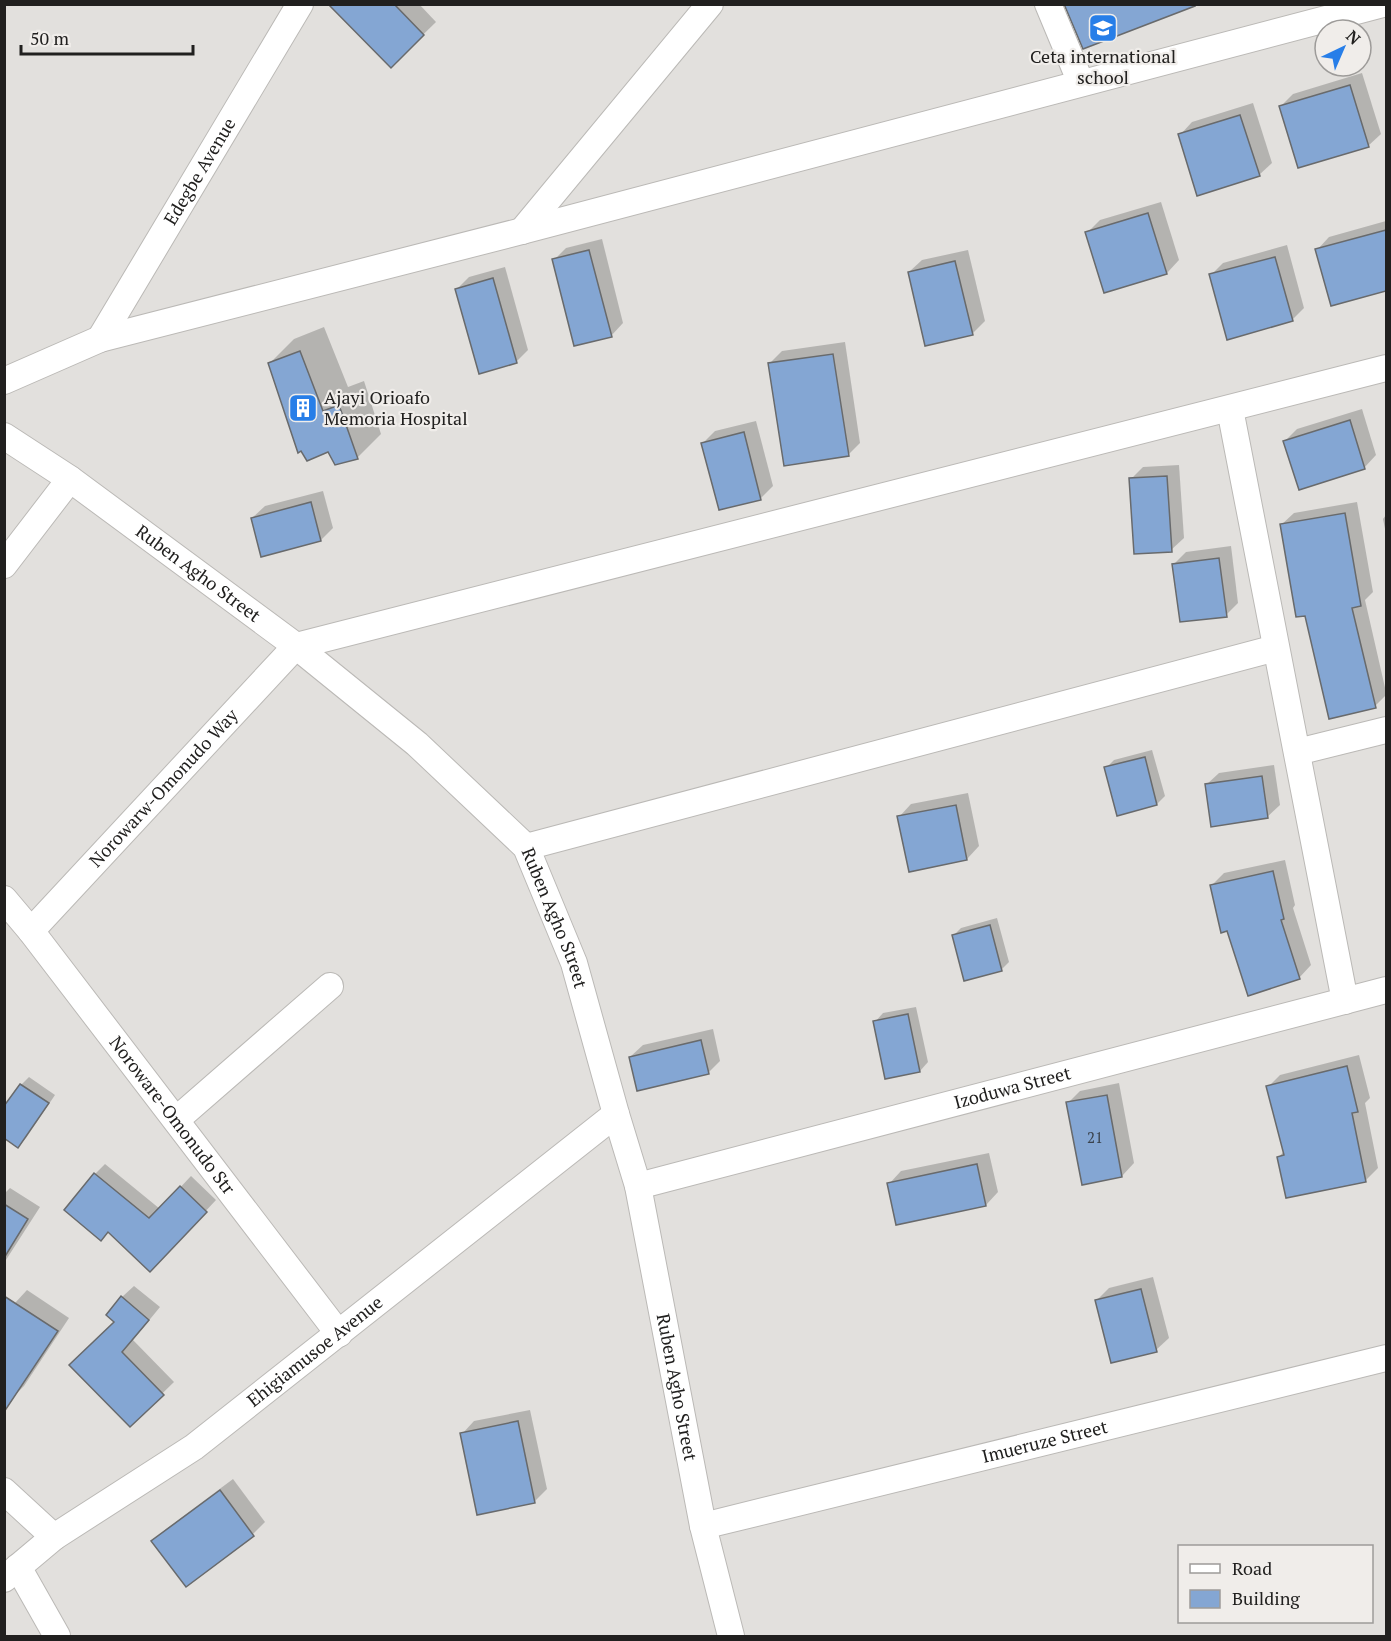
<svg xmlns="http://www.w3.org/2000/svg" width="1391" height="1641" viewBox="0 0 1391 1641" font-family="'PT Serif',serif">
  <rect width="100%" height="100%" fill="#e2e0dd"/>
  <g fill="#0003">
    <polygon points="330,4 419,4 436,22 391,66"/>
    <polygon points="1362,73 1381,134 1368,146 1281,106 1293,94"/>
    <polygon points="1253,103 1272,163 1259,175 1180,135 1192,122"/>
    <polygon points="1161,202 1179,260 1167,273 1087,233 1100,220"/>
    <polygon points="1386,221 1386,290 1332,305 1317,250 1329,237"/>
    <polygon points="602,239 623,323 611,336 554,260 566,248"/>
    <polygon points="1287,245 1304,308 1292,320 1211,275 1223,263"/>
    <polygon points="968,250 985,321 972,334 909,272 922,260"/>
    <polygon points="505,267 528,350 516,362 457,289 469,277"/>
    <polygon points="324,327 348,387 364,381 381,434 357,458 329,450 270,363 294,339"/>
    <polygon points="845,342 860,443 848,455 770,363 782,351"/>
    <polygon points="1362,409 1376,455 1364,468 1285,441 1297,429"/>
    <polygon points="756,421 773,486 761,498 720,508 703,443 715,431"/>
    <polygon points="1179,465 1184,538 1171,550 1131,479 1143,467"/>
    <polygon points="323,491 333,528 321,540 252,518 265,506"/>
    <polygon points="1357,502 1373,592 1365,600 1386,692 1386,695 1375,706 1281,525 1294,513"/>
    <polygon points="1386,515 1386,534 1383,519"/>
    <polygon points="1231,546 1238,603 1226,615 1174,564 1186,552"/>
    <polygon points="1152,750 1165,796 1157,804 1106,768 1114,760"/>
    <polygon points="1274,765 1280,805 1267,817 1206,785 1219,773"/>
    <polygon points="968,793 979,846 967,859 899,817 911,804"/>
    <polygon points="1285,860 1295,905 1293,908 1311,965 1299,978 1212,885 1224,873"/>
    <polygon points="997,918 1009,962 1001,970 953,936 961,928"/>
    <polygon points="916,1007 928,1062 920,1071 875,1022 883,1013"/>
    <polygon points="713,1029 720,1061 708,1073 630,1057 643,1045"/>
    <polygon points="1359,1055 1370,1098 1365,1103 1378,1168 1366,1180 1279,1157 1284,1151 1268,1087 1280,1075"/>
    <polygon points="29,1077 55,1095 26,1138 18,1146 4,1109 21,1085"/>
    <polygon points="1119,1083 1134,1163 1122,1176 1068,1103 1080,1091"/>
    <polygon points="989,1153 998,1192 986,1205 897,1223 889,1184 901,1171"/>
    <polygon points="105,1164 160,1209 191,1176 216,1200 161,1259 109,1231 95,1174"/>
    <polygon points="10,1188 40,1207 4,1263 4,1191 6,1192"/>
    <polygon points="1153,1277 1169,1338 1156,1350 1097,1300 1109,1288"/>
    <polygon points="134,1286 160,1307 133,1340 174,1382 130,1425 116,1321 122,1297"/>
    <polygon points="27,1290 69,1318 24,1386 12,1398 4,1318 15,1303"/>
    <polygon points="530,1410 547,1489 534,1502 462,1434 474,1421"/>
    <polygon points="233,1479 265,1522 253,1534 186,1584 153,1541 166,1529"/>
  </g>
  <g fill="#84a6d3" stroke="#686a6c" stroke-width="1.5">
    <polygon points="328,4 394,4 424,35 391,68"/>
    <polygon points="1064,4 1194,4 1195,6 1083,49"/>
    <polygon points="1350,85 1369,147 1298,168 1279,106"/>
    <polygon points="1240,115 1260,176 1197,196 1178,134"/>
    <polygon points="1148,213 1167,274 1104,293 1085,232"/>
    <polygon points="1386,230 1386,291 1331,306 1315,249"/>
    <polygon points="589,250 612,337 574,346 552,259"/>
    <polygon points="1275,257 1293,321 1227,340 1209,274"/>
    <polygon points="955,261 973,335 925,346 908,272"/>
    <polygon points="493,278 517,363 479,374 455,289"/>
    <polygon points="300,351 323,411 339,405 358,459 335,465 328,452 307,461 301,451 298,453 268,363"/>
    <polygon points="833,354 849,456 784,466 768,363"/>
    <polygon points="1350,420 1365,469 1299,490 1283,441"/>
    <polygon points="744,432 761,500 719,510 701,443"/>
    <polygon points="1167,476 1172,552 1134,554 1129,478"/>
    <polygon points="311,502 321,541 261,557 251,518"/>
    <polygon points="1345,513 1361,606 1352,608 1376,708 1329,719 1305,616 1296,617 1280,524"/>
    <polygon points="1219,558 1227,617 1180,622 1172,564"/>
    <polygon points="1145,757 1157,805 1117,816 1104,767"/>
    <polygon points="1262,776 1268,818 1211,827 1205,784"/>
    <polygon points="956,805 967,860 909,872 897,816"/>
    <polygon points="1273,871 1284,919 1281,920 1300,979 1248,996 1227,931 1221,933 1210,885"/>
    <polygon points="990,925 1002,971 964,981 952,935"/>
    <polygon points="908,1014 920,1072 885,1079 873,1021"/>
    <polygon points="701,1040 709,1074 637,1091 629,1057"/>
    <polygon points="1347,1066 1358,1112 1352,1113 1366,1182 1286,1198 1277,1157 1284,1155 1266,1086"/>
    <polygon points="20,1084 49,1103 18,1148 4,1138 4,1106"/>
    <polygon points="1107,1095 1122,1177 1082,1185 1066,1102"/>
    <polygon points="977,1164 986,1206 896,1225 887,1183"/>
    <polygon points="94,1173 149,1218 180,1186 207,1212 150,1272 108,1232 101,1241 64,1210"/>
    <polygon points="4,1204 28,1219 4,1258"/>
    <polygon points="1141,1289 1157,1352 1111,1363 1095,1300"/>
    <polygon points="4,1296 58,1331 4,1412"/>
    <polygon points="121,1296 149,1320 122,1352 164,1395 130,1427 69,1365 114,1322 106,1315"/>
    <polygon points="518,1421 535,1503 477,1515 460,1433"/>
    <polygon points="220,1490 254,1536 186,1587 151,1541"/>
  </g>
  <g fill="none" stroke-linecap="round" stroke-linejoin="round">
    <g stroke="#bbb9b6" stroke-width="28">
      <g id="minor">
        <polyline points="1048,4 1081,83"/>
        <polyline points="522,231 710,4"/>
        <path id="s1" d="M 100,339 L 300,4"/>
        <polyline points="4,381 100,339 522,231 1383,4"/>
        <polyline points="1230,409 1345,1001"/>
        <path id="s2" d="M 4,436 L 70,479 L 296,646 L 417,744 L 526,847 L 574,963 L 616,1114 L 638,1186 L 703,1526 L 731,1636"/>
        <polyline points="4,565 70,479"/>
        <polyline points="1297,752 1386,730"/>
        <polyline points="526,847 1276,648"/>
        <path id="s3" d="M 4,899 L 31,931 L 339,1334"/>
        <path id="s4" d="M 31,931 L 296,646 L 1386,368"/>
        <polyline points="176,1120 330,986"/>
        <path id="s5" d="M 638,1186 L 1386,990"/>
        <polyline points="4,1491 54,1537"/>
        <path id="s6" d="M 703,1526 L 1386,1358"/>
        <polyline points="18,1567 57,1636"/>
        <path id="s7" d="M 4,1579 L 54,1537 L 194,1447 L 616,1114"/>
      </g>
    </g>
    <use href="#minor" stroke="#fff" stroke-width="26"/>
  </g>
  <defs>
    <g id="school-square" transform="scale(1.5)"><rect x="-9" y="-9" width="18" height="18" rx="4" fill="#277ee8" stroke="#f0edea"/><path d="M0-5L7-2L0 1L-7-2ZM-4 1L0 2.5L4 1V4Q0 6-4 4Z" fill="#fff"/></g>
    <g id="building-square" transform="scale(1.5)"><rect x="-9" y="-9" width="18" height="18" rx="4" fill="#277ee8" stroke="#f0edea"/><path d="M-4-6H4V6H1V3H-1V6H-4ZM-2.5-4.3h1.7v1.8h-1.7ZM.8-4.3h1.7v1.8H.8ZM-2.5-1h1.7V.8h-1.7ZM.8-1h1.7V.8H.8Z" fill="#fff"/></g>
  </defs>
  <g fill-rule="evenodd">
    <use href="#school-square" x="1103" y="28"/>
    <use href="#building-square" x="303" y="408"/>
  </g>
  <g text-anchor="middle" stroke-width="4.5" stroke-linejoin="round" paint-order="stroke">
    <g font-size="15" fill="#3a424c">
      <text x="1095" y="1143">21</text>
    </g>
    <g font-size="18" fill="#21201f" stroke="#f0edea">
      <text x="1103" y="63">Ceta international<tspan x="1103" dy="21">school</tspan></text>
      <text x="324" y="404" text-anchor="start">Ajayi Orioafo<tspan x="324" dy="21">Memoria Hospital</tspan></text>
    </g>
    <g font-size="18" fill="#21201f" stroke="#f0edea">
      <text dy="6" stroke="none"><textPath href="#s1" startOffset="195">Edegbe Avenue</textPath></text>
      <text dy="6" stroke="none"><textPath href="#s2" startOffset="238">Ruben Agho Street</textPath></text>
      <text dy="6" stroke="none"><textPath href="#s4" startOffset="195">Norowarw-Omonudo Way</textPath></text>
      <text dy="6" stroke="none"><textPath href="#s2" startOffset="742">Ruben Agho Street</textPath></text>
      <text dy="6" stroke="none"><textPath href="#s5" startOffset="387">Izoduwa Street</textPath></text>
      <text dy="6" stroke="none"><textPath href="#s3" startOffset="274">Noroware-Omonudo Str</textPath></text>
      <text dy="6" stroke="none"><textPath href="#s7" startOffset="386">Ehigiamusoe Avenue</textPath></text>
      <text dy="6" stroke="none"><textPath href="#s2" startOffset="1228">Ruben Agho Street</textPath></text>
      <text dy="6" stroke="none"><textPath href="#s6" startOffset="352">Imueruze Street</textPath></text>
    </g>
  </g>
  <rect width="1391" height="1641" fill="none" stroke="#21201f" stroke-width="12"/>
  <rect x="1178" y="1545" width="195" height="78" fill="#f0edea" stroke="#9d9b99" stroke-width="1.5"/>
  <rect x="1190" y="1564" width="30" height="9" fill="#ffffff" stroke="#9d9b99" stroke-width="1.5"/>
  <text x="1232" y="1575" font-size="18" fill="#21201f">Road</text>
  <rect x="1190" y="1590" width="30" height="18" fill="#84a6d3" stroke="#9d9b99" stroke-width="1.5"/>
  <text x="1232" y="1605" font-size="18" fill="#21201f">Building</text>
  <g transform="translate(1343 48) rotate(44)"><circle r="28" fill="#f0edea" stroke="#9d9b99" stroke-width="1.5"/>
  <path d="M0-4.5L10 22L0 15L-10 22Z" fill="#277ee8"/>
  <text y="-9" font-size="16" font-weight="bold" text-anchor="middle" fill="#21201f">N</text>
  </g>
  <path d="M21 45v9h172v-9" fill="none" stroke="#21201f" stroke-width="3"/>
  <text x="30" y="45" font-size="18" fill="#21201f" stroke="#f0edea" stroke-width="4.5" paint-order="stroke">50 m</text>
</svg>
